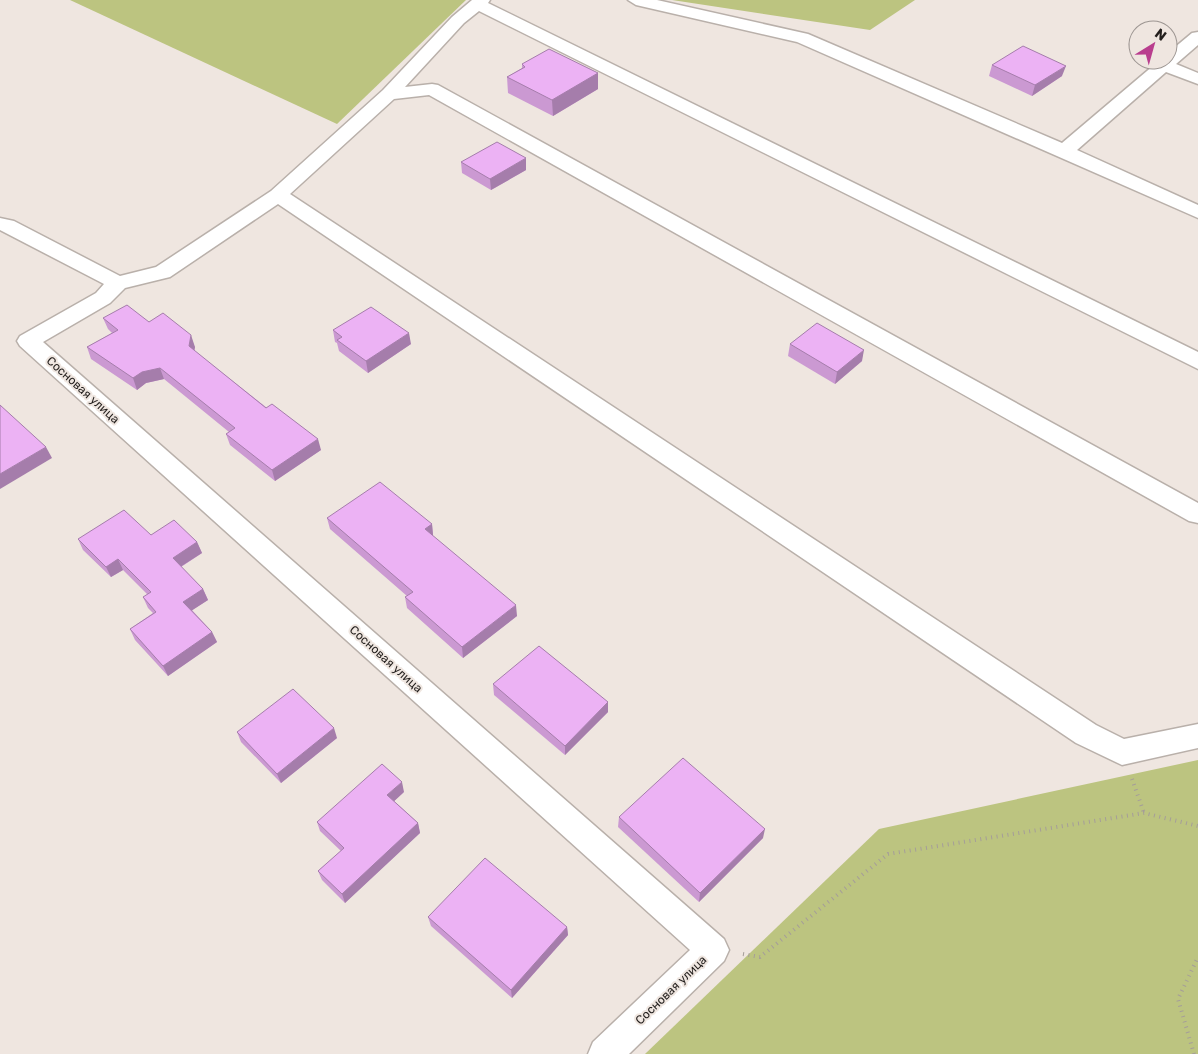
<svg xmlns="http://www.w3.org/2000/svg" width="1198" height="1054" viewBox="0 0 1198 1054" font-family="Rubik,sans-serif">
  <rect width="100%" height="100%" fill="#efe6e0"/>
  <g fill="#bcc480">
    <polygon points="70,0 466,0 337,124"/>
    <polygon points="672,0 915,0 870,30"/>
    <polygon points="1198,760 1198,1054 645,1054 879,829"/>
  </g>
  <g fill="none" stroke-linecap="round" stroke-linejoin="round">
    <g stroke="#b9b0aa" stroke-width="3">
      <g id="minor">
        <polygon points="472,0 490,0 488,3 1198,352 1198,369 479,11 464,23 405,87 432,84 438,85 1198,503 1198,523 1189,521 429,95 394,99 290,194 1096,725 1124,739 1198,724 1198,748 1122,765 1076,743 278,204 170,277 125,288 110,303 43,342 724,939 729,950 724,961 629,1054 588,1054 593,1042 690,950 20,346 17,341 20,336 96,293 104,284 0,230 0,218 14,221 120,276 156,267 271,191 383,90 452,17"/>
        <polygon points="628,0 657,0 808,34 1062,143 1160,60 1168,60 1168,53 1192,33 1198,32 1198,45 1176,64 1198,73 1198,84 1166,72 1077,150 1198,205 1198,218 797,42 636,5"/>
      </g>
    </g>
    <g stroke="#a59d99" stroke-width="4" stroke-dasharray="1 4.5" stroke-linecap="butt">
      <polyline points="1132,779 1144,813"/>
      <polyline points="743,954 760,957 888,854 1144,813 1198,826"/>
      <polyline points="1194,1054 1178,999 1198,957"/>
    </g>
    <use href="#minor" fill="#fff" fill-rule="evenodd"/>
  </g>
  <g fill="#cb99d2">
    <polygon points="522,64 598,73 598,89 553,116 508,93 507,77 522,68"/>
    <polygon points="992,65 1062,76 1032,96 989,76"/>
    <polygon points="461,162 526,170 491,190 462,173"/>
    <polygon points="103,318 149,322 195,347 194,351 321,450 275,481 230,445 226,434 229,432 164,379 146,383 137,390 91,359 87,347 112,333 108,329"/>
    <polygon points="333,330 411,344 368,373 339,351 337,343 335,342"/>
    <polygon points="790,344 862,361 835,384 788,356"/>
    <polygon points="327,518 432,524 433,536 517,616 463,658 407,608 405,597 407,596 330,529"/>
    <polygon points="151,535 197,542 202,553 181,567 203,589 208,600 192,610 212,632 217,642 168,676 135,640 130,629 153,613 148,608 143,597 148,595 123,570 111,577 83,550 78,539"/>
    <polygon points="493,684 608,712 565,755 494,695"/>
    <polygon points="237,732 337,738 281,783 241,742"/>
    <polygon points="404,792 394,801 418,823 420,833 345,903 322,880 318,871 341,851 320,831 317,822"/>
    <polygon points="619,817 763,838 699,902 618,827"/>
    <polygon points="428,917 567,927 568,935 512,998 431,926"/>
  </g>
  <g fill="#a57dab">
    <polygon points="1066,66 1062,76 1032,96 1035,85"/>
    <polygon points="598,73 598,89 553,116 552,100"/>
    <polygon points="526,158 526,170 491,190 490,179"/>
    <polygon points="409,333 411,344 368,373 366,361"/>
    <polygon points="191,335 195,347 193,358 189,346"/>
    <polygon points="864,350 862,361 835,384 837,372"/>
    <polygon points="160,368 164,379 146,383 137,390 133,378 142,372"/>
    <polygon points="318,439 321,450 275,481 272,470"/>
    <polygon points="46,447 52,458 0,489 0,474"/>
    <polygon points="432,524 433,535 427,540 425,529"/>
    <polygon points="197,542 202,553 177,569 173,558"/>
    <polygon points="118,559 123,570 111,577 106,567"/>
    <polygon points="203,589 208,600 188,613 183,602"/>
    <polygon points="516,605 517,616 463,658 462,647"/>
    <polygon points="212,632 217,642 168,676 163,666"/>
    <polygon points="608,702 608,712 565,755 565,746"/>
    <polygon points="334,728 337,738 281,783 277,774"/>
    <polygon points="402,782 404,792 390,805 387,795"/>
    <polygon points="418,823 420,833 345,903 342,894"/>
    <polygon points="765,829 763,838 699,902 700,893"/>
    <polygon points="567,927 568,935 512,998 511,990"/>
  </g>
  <g fill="#ecb2f4" stroke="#a57dab">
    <polygon points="1023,46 1066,66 1035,85 992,65"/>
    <polygon points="549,49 598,73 552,100 507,77 525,67 522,64"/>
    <polygon points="497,142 526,158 490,179 461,162"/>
    <polygon points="127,305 149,322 163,313 191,335 189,346 266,408 272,404 318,439 272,470 226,434 235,428 160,368 142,372 133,378 87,347 118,330 103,318"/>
    <polygon points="371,307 409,333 366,361 337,340 342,337 333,330"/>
    <polygon points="817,323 864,350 837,372 790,344"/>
    <polygon points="0,405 46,447 0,474"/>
    <polygon points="380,482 432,524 425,529 516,605 462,647 405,597 413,592 327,518"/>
    <polygon points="124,510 151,535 174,520 197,542 173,558 203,589 183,602 212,632 163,666 130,629 156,612 143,597 151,592 118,559 106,567 78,539"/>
    <polygon points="539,646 608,702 565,746 493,684"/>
    <polygon points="293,689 334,728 277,774 237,732"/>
    <polygon points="683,758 765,829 700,893 619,817"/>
    <polygon points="382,764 402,782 387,795 418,823 342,894 318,871 344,848 317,822"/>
    <polygon points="485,858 567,927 511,990 428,917"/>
  </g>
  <g text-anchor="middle" stroke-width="4" stroke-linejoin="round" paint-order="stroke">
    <g font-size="12" fill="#231f1d" stroke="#efe6e0">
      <text transform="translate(83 390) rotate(42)" y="4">Сосновая улица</text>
      <text transform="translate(386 659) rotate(42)" y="4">Сосновая улица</text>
      <text transform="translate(671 990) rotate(-44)" y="4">Сосновая улица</text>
    </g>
  </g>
  <g transform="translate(1153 45) rotate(37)"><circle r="24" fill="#efe6e0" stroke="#9d9692"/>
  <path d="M0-4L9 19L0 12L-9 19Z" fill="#b93e8e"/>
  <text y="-8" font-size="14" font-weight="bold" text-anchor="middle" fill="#231f1d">N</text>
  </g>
</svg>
